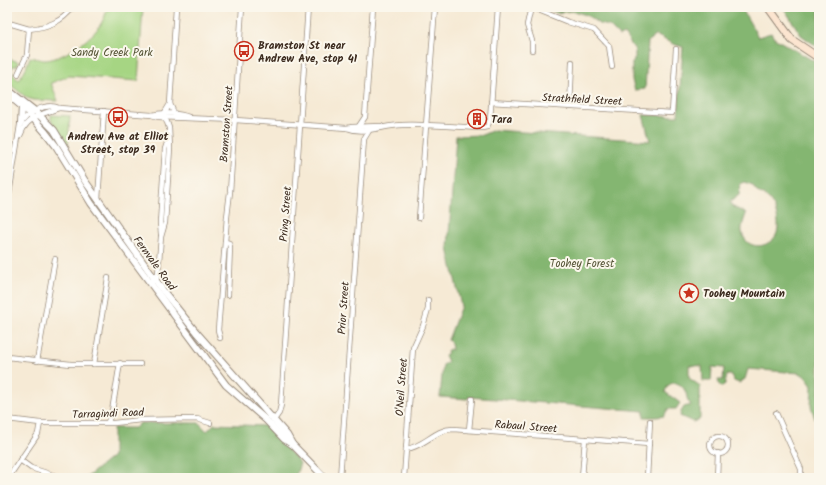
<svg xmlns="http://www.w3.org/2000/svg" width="826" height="485" viewBox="0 0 826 485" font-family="Kalam,sans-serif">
  <rect width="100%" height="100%" fill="#fbf7ec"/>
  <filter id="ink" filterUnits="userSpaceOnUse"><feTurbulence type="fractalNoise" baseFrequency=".025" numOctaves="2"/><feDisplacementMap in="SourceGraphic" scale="8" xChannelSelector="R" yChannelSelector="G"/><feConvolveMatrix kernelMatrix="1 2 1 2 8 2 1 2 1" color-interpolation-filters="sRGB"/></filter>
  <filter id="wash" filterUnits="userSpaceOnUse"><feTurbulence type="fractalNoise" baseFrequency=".012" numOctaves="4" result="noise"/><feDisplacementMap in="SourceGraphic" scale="16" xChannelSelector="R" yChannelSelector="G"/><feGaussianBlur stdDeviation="0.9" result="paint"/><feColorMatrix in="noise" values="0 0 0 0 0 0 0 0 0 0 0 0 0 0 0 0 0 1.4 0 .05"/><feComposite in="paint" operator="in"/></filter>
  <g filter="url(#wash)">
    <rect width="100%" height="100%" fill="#f6ead5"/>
    <g fill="#a6d583" stroke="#708050">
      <path d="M 108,7 L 143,7 L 138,81 L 69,76 L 51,83 L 58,101 L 34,100 L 27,98 L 7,82 L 7,58 L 19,62 L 17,66 L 13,66 L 11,70 L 14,76 L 19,80 L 26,68 L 30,57 C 34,58 39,59 43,60 C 60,61 89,41 99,27 C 103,21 106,14 108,7 Z"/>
      <polygon points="51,115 70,116 68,145 51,120"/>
    </g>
    <g fill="#84b671" stroke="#607048" fill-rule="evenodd">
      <path d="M 543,7 L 741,7 L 758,37 L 771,33 L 774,38 L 819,64 L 819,430 L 819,424 L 815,419 L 811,406 L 812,386 L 806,377 L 800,373 L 748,369 L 745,379 L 739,383 L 734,381 L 731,375 L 727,375 L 725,384 L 721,387 L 719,384 L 718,380 L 723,380 L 724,368 L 712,367 L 711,381 L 703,381 L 702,366 L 689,365 L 689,378 L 700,386 L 700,419 L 693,422 L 680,416 L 681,412 L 684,407 L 691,405 C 685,398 688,395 684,389 C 678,380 668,381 665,392 L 680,403 L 676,409 L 668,409 L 664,416 L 656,417 L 644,417 L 644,411 L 470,397 L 467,399 L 440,397 L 443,365 L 448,362 L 445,355 L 448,353 L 447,351 L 449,349 L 452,350 L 451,343 L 448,340 L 461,306 L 448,248 L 456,136 L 482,135 L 494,130 L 650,141 L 643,115 L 678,116 L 683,47 L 673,44 L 656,35 L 648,41 L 645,89 L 635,90 L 632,80 L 632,63 L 635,58 L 635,50 L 624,34 L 619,36 L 609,26 L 599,24 L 587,15 L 572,11 L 557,13 ZM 744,182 L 753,185 C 757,194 762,193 768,199 C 776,206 782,227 775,237 C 766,249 746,250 742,232 C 741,227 744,220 746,214 C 741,209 735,211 730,202 L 739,195 L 740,184 Z"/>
      <polygon points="783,7 819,7 819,48 801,35"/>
      <polygon points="140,423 199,423 207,431 214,424 267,426 300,463 295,478 86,478 113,456 113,428 135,428"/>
    </g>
  </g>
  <g filter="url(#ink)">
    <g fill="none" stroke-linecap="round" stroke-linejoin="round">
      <g stroke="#988a7a" stroke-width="6">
        <g id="minor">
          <polyline points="531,7 568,22 594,30 609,46 612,67"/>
          <polyline points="531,7 527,25 532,41 532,50"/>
          <polyline points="7,22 12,24 29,29"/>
          <path d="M 18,74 L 27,55 L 29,29 C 48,27 62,22 73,7"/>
          <polyline points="491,102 672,113 676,49"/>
          <polyline points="570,107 572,62"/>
          <polyline points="164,114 170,104"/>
          <path d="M 152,115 C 162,112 179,113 189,117"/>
          <polyline points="175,115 170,104 176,7"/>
          <polyline points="359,126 365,117 373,7"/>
          <polyline points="347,128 352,127 381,126"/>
          <path d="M 19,137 C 21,135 22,131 23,129 C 31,115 46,113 59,108"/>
          <polyline points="98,199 104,111"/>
          <path d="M 7,207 L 20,125 C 27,113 45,102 59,108 L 152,115 L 158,117 L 235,120 L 347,128 C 364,135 384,125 402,125 C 428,124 455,127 482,128 L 487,127 L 490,120 L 498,7"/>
          <polyline points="419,218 435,7"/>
          <polyline points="161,234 160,223 165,149 168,140"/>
          <polyline points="225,242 229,243 230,247 228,295"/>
          <polyline points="153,281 157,278 158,274 161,237 165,223 170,148 169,128 167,122 163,117"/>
          <polyline points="220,338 218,330 227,217 230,192 242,7"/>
          <polyline points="7,357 71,364 140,364"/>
          <polyline points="37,361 55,259"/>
          <polyline points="94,364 108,278"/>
          <polyline points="776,413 801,469 801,474 798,478"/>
          <polyline points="7,419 40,423 114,423 141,420 197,419 210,423"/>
          <polyline points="274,420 279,413 281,405 308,7"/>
          <polyline points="108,422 112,411 120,363"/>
          <polyline points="469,430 472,399"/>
          <circle cx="719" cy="445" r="9"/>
          <path d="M 406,449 C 424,447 435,429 453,429 L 649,444"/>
          <polyline points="20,460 31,468 62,478"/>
          <polyline points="8,478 38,434 40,423"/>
          <polyline points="340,478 364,139 370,129"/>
          <polyline points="404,478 413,348 423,326 428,309 428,300"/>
          <polyline points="582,478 585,439"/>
          <polyline points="647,478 650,421"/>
          <polyline points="717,478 718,453"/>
        </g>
      </g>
      <g stroke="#988a7a" stroke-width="8">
        <g id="tertiary">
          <polyline points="7,89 35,111 54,130 85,181 164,292 196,332 287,435 292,444"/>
          <polyline points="7,94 25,109 46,133 56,146 91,203 226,385 266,420 284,439 293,445 325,478"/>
          <polyline points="21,123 22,106"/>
        </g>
      </g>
      <g stroke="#988a7a" stroke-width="9">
        <polyline id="secondary" points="768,7 792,40 819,58"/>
      </g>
      <use href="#minor" stroke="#fff" stroke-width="4.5"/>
      <use href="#tertiary" stroke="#fff" stroke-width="6"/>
      <use href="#secondary" stroke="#fce5d0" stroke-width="7"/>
    </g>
  </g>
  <defs>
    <g id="bus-ring" transform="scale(1)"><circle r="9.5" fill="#fbf7ec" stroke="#c8321e" stroke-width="1.5"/><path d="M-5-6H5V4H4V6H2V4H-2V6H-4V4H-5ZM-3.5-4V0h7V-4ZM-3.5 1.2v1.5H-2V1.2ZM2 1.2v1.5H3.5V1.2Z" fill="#c8321e"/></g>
    <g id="building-ring" transform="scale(1)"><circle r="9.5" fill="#fbf7ec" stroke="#c8321e" stroke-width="1.5"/><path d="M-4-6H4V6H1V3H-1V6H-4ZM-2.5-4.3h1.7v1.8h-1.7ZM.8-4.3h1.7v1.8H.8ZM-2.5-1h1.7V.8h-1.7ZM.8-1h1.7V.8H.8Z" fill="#c8321e"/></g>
    <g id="sight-ring" transform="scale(1)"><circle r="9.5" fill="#fbf7ec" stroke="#c8321e" stroke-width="1.5"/><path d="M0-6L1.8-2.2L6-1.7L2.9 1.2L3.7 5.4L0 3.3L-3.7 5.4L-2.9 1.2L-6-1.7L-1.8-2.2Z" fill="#c8321e"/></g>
  </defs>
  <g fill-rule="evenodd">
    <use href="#bus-ring" x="244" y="51"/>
    <use href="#bus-ring" x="118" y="117"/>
    <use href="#building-ring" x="477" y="119"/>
    <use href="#sight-ring" x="689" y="293"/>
  </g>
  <g text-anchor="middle" stroke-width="4" stroke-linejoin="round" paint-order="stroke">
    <g font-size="11" font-weight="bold" fill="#3b2a1e" stroke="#fbf7ec" text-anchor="start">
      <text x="258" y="49">Bramston St near<tspan x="258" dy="13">Andrew Ave, stop 41</tspan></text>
      <text x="491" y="123">Tara</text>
      <text x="118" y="140" text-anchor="middle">Andrew Ave at Elliot<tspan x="118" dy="13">Street, stop 39</tspan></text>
      <text x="703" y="297">Toohey Mountain</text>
    </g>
    <g font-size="11" fill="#565537" stroke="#fbf7ec">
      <text x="112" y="56">Sandy Creek Park</text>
      <text x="582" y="267">Toohey Forest</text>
    </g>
    <g font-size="11" fill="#3b2a1e" stroke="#fbf7ec">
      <text transform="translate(582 99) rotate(3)" y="4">Strathfield Street</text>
      <text transform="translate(226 124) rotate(-86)" y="4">Bramston Street</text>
      <text transform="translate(285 214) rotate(-86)" y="4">Pring Street</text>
      <text transform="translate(155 263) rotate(54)" y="4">Fernvale Road</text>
      <text transform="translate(343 308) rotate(-86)" y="4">Prior Street</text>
      <text transform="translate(401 387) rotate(-86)" y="4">O'Neil Street</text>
      <text transform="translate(108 413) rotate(-2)" y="4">Tarragindi Road</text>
      <text transform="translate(526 426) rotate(4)" y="4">Rabaul Street</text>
    </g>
  </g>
  <rect width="826" height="485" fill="none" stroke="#fbf7ec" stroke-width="24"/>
</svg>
